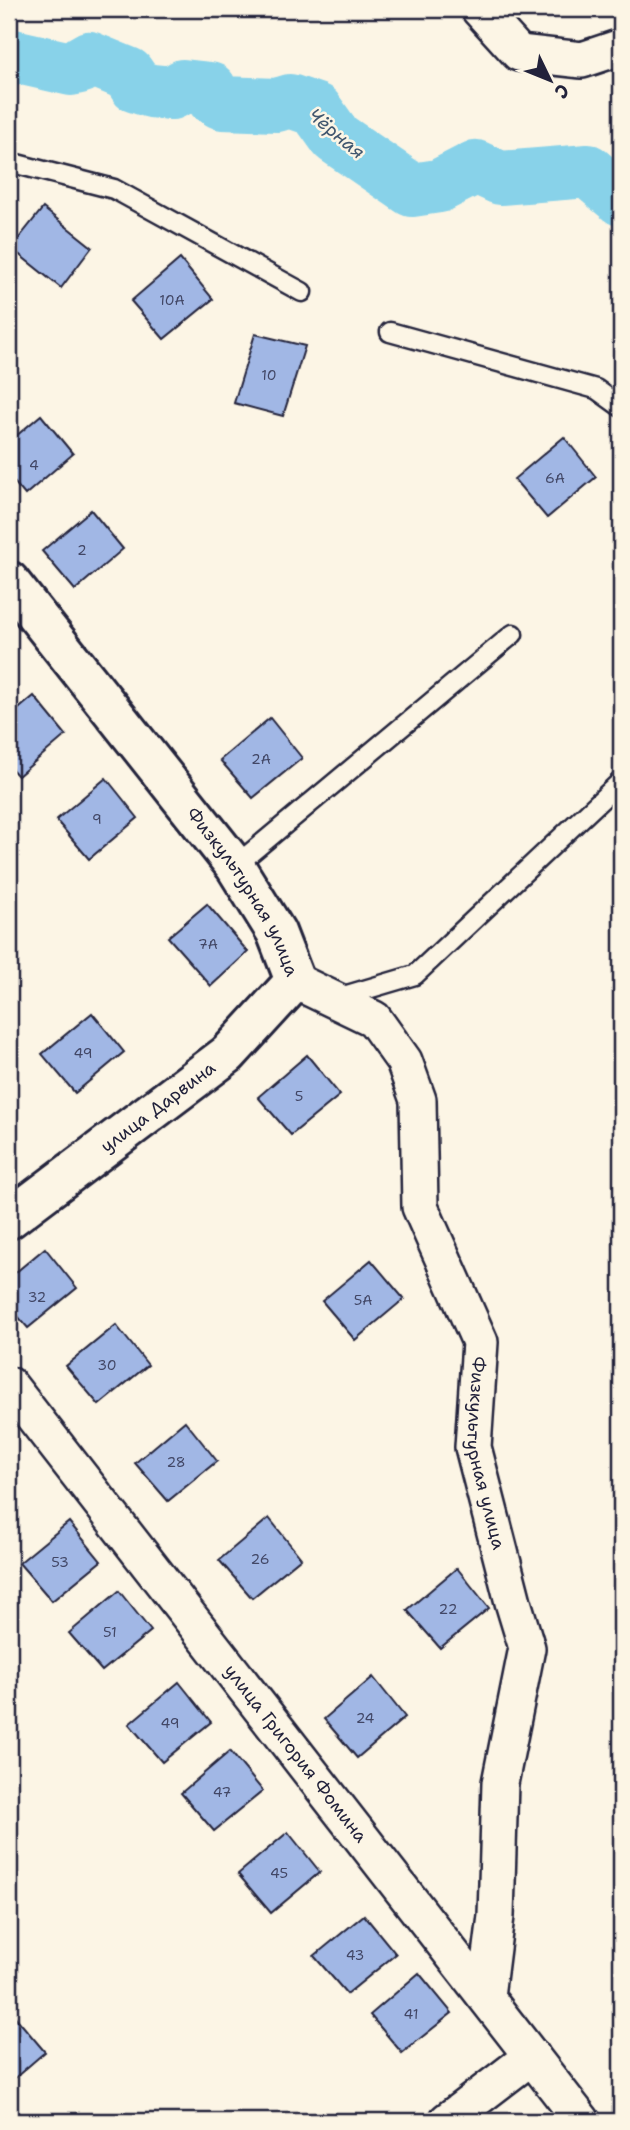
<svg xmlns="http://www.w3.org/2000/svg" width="630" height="2130" viewBox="0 0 630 2130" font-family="'Shantell Sans',sans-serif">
  <rect width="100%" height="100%" fill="#fcf5e5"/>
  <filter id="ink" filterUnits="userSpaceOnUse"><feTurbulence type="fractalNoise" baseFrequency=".0143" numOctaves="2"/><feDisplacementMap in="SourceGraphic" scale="14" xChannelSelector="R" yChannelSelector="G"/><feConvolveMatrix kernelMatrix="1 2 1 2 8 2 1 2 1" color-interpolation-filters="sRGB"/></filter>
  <g filter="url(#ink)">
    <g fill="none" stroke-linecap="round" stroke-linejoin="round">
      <polyline stroke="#88d2e9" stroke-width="54" points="9,55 71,69 80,67 82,62 89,58 128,74 136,86 151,91 172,93 183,86 210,89 213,98 222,103 277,105 290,101 316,110 336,138 412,190 439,186 476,167 500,178 588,171 621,199"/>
    </g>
    <g fill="#a1b7e5" stroke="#22223b" stroke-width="2">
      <polygon points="43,208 92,247 61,288 11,248"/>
      <polygon points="180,259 213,299 164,339 131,301"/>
      <polygon points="255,334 305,346 283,416 234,403"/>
      <polygon points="41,415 73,454 25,495 9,476 9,442"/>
      <polygon points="564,437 596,477 547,518 514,479"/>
      <polygon points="91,510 123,549 75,590 42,551"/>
      <polygon points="34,696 66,735 18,776 9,766 9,717"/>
      <polygon points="270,718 302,758 253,798 220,760"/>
      <polygon points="106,778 138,818 89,859 56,820"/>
      <polygon points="207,904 248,952 211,986 168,937"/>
      <polygon points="92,1013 124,1052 75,1093 42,1054"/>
      <polygon points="307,1055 340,1095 291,1135 258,1097"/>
      <polygon points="45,1248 77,1288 28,1328 9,1306 9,1278"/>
      <polygon points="371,1260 404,1299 355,1340 322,1301"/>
      <polygon points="116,1325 148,1365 99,1405 66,1366"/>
      <polygon points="185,1421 217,1461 168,1501 135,1463"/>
      <polygon points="269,1518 301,1558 252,1598 219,1560"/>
      <polygon points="69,1522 101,1561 52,1601 19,1563"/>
      <polygon points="457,1568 489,1608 440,1648 407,1610"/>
      <polygon points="119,1591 151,1631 102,1671 69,1633"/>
      <polygon points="373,1677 405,1717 357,1758 324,1719"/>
      <polygon points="179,1682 211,1722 162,1762 129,1724"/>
      <polygon points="230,1751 263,1791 214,1831 181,1793"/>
      <polygon points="288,1832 320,1872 271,1913 238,1874"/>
      <polygon points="364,1915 396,1954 347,1994 314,1956"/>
      <polygon points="419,1973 452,2013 402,2053 370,2015"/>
      <polygon points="12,2013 45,2052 9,2083 9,2016"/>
    </g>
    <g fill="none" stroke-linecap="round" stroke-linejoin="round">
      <g stroke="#22223b" stroke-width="23">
        <g id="lane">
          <polyline points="9,162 114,189 302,292"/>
          <polyline points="390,332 596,389 621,407"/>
          <polyline points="235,866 513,634"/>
          <polyline points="337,998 415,975 621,781"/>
        </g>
      </g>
      <g stroke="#22223b" stroke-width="40">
        <g id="street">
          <polyline points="479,9 519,53 582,60 621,47"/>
          <path id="s1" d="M 295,981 L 374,1019 L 404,1061 L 418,1100 L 420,1207 L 480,1342 L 473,1447 L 513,1602 L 527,1648 L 500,1783 L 496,1916 L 486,1996"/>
          <path id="s2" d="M 9,1385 L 582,2121"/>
          <polyline points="447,2121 532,2056"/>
        </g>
      </g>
      <g stroke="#22223b" stroke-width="44">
        <g id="secondary">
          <path id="s3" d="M 9,581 L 235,866 L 276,932 L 295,981 L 228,1054 L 9,1219"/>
        </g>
      </g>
      <use href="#lane" stroke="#fcf5e5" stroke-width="18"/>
      <use href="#street" stroke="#fcf5e5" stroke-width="35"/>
      <use href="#secondary" stroke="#fcf5e5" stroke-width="38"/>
    </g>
  </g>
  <g text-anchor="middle" stroke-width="5" stroke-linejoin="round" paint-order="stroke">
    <g font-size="14" fill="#424766">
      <text x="172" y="305">10А</text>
      <text x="269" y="380">10</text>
      <text x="34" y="470">4</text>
      <text x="555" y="483">6А</text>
      <text x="82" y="555">2</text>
      <text x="261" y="764">2А</text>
      <text x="97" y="824">9</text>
      <text x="208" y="949">7А</text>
      <text x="83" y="1058">49</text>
      <text x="299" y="1101">5</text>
      <text x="37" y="1302">32</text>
      <text x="363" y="1305">5А</text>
      <text x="107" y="1370">30</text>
      <text x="176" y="1467">28</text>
      <text x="260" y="1564">26</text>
      <text x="60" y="1567">53</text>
      <text x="448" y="1614">22</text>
      <text x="110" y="1637">51</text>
      <text x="365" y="1723">24</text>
      <text x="170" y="1728">49</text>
      <text x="222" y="1797">47</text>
      <text x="279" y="1878">45</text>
      <text x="355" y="1960">43</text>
      <text x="411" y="2019">41</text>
    </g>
    <g font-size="18" fill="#22223b" stroke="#fcf5e5">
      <text dy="6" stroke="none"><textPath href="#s3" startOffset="390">Физкультурная улица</textPath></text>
      <text transform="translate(158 1107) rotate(-37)" y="6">улица Дарвина</text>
      <text dy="6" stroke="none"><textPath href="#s1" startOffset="548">Физкультурная улица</textPath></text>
      <text dy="6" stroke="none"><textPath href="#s2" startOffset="467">улица Григория Фомина</textPath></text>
    </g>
    <g font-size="19" font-style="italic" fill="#41576f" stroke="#fcf5e5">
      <text transform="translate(337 133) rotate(40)" y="7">Чёрная</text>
    </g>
  </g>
  <rect width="630" height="2130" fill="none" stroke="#fcf5e5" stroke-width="35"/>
  <rect x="18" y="18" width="595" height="2095" fill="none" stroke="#22223b" stroke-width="2.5" filter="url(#ink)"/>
  <g transform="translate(550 80) rotate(133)" stroke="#fcf5e5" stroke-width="5" paint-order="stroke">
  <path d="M0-5L12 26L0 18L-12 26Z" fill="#22223b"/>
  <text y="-10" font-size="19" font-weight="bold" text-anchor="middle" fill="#22223b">С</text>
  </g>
</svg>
